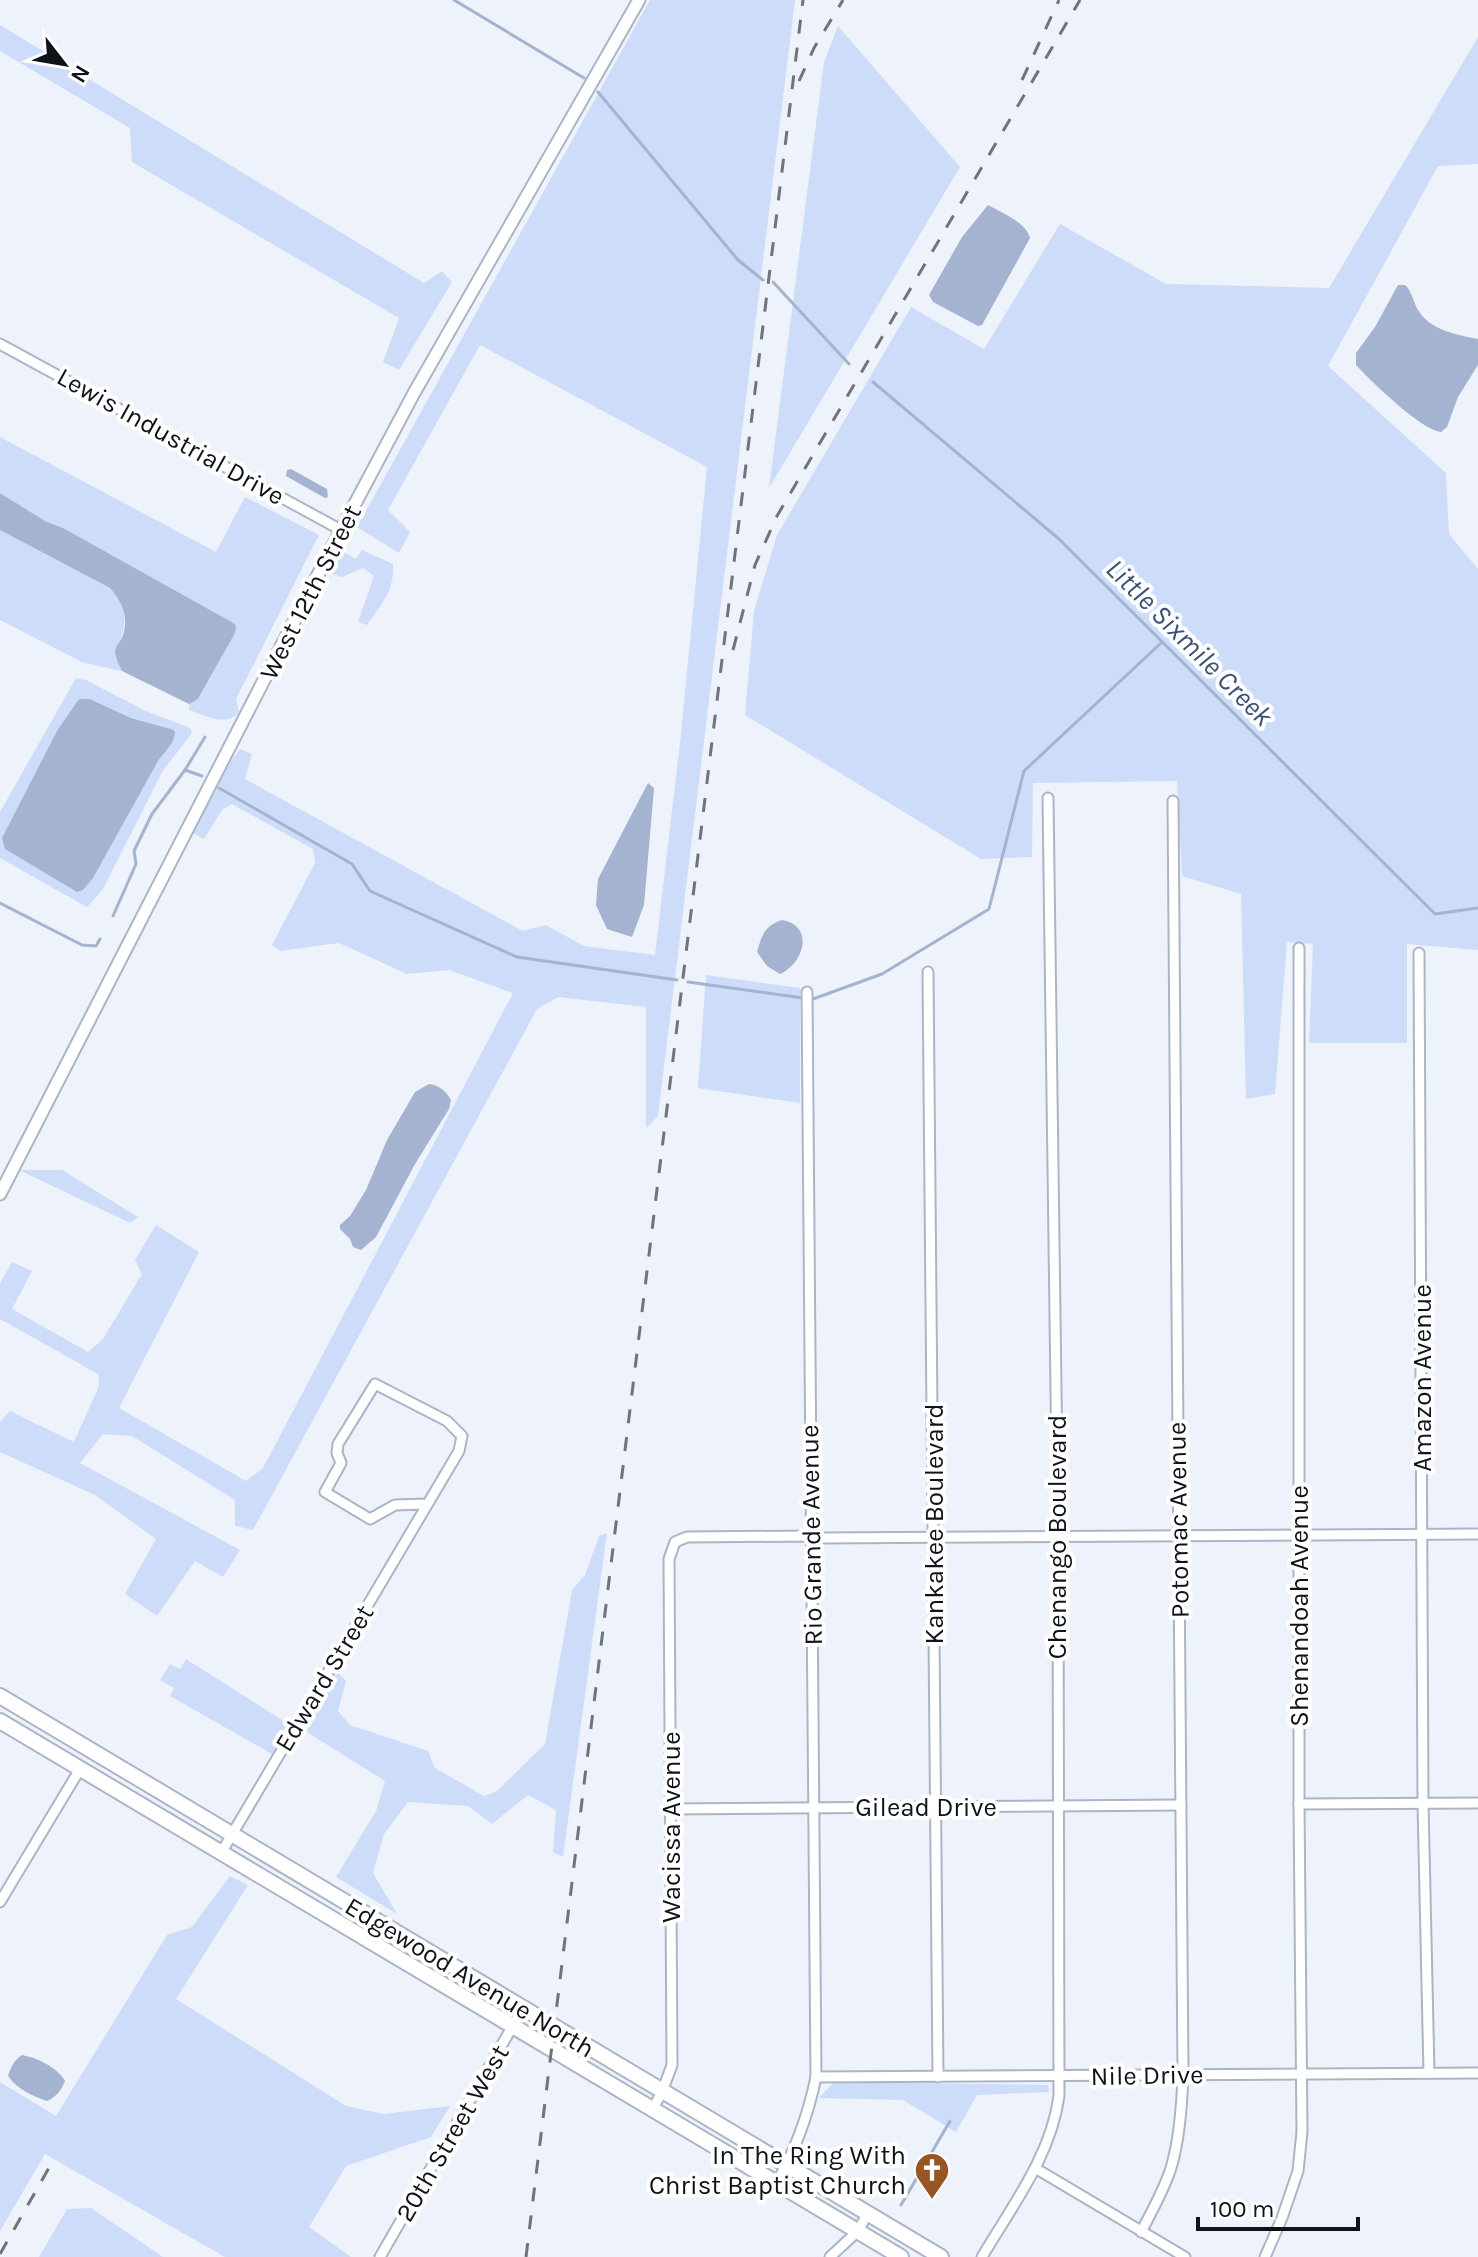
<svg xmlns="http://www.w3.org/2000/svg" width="1478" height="2257" viewBox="0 0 1478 2257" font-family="Karla,sans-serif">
  <rect width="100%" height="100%" fill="#eef3fb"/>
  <g fill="#cddcf8" fill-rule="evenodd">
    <polygon points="650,0 795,0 658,1116 646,1128 646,1007 558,997 537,1009 253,1530 235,1526 235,1500 132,1436 103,1434 80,1463 240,1550 223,1577 195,1561 157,1616 125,1594 156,1539 95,1495 0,1452 0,1422 10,1411 74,1442 99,1386 98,1374 0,1319 0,1284 12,1262 32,1271 12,1309 88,1352 103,1339 142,1274 135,1260 156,1225 199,1252 119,1408 246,1481 263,1468 513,993 449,970 407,974 339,943 280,951 272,945 315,863 313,849 232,804 222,810 204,839 193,833 229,764 240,749 252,754 245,779 523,931 546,925 584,946 655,955 680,743 707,467 480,345 388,510 410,532 399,553 357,527"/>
    <polygon points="0,25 424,283 442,271 452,282 399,370 383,362 399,318 132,162 130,128 0,51"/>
    <polygon points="838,26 960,167 769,488 824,62"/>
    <polygon points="1478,37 1478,164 1438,166 1328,366 1446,473 1449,534 1478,569 1478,950 1407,944 1407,1043 1309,1043 1313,944 1287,942 1275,1094 1246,1099 1241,894 1182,876 1177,781 1033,783 1032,857 981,859 745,715 754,611 777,535 911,307 984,349 1060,224 1166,284 1329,288"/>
    <path d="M 0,437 L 216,552 L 245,497 L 319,535 L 236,699 L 239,712 C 226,728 204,715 189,710 L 189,704 L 198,699 L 202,693 L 234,635 L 63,528 L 45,521 L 0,493 Z"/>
    <path d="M 0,530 L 110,588 C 131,612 126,628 115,655 L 122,671 L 84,663 L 0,620 Z"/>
    <path d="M 362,550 L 393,564 C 395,590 381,605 367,625 L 358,622 L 374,576 L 363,568 L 342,577 L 327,572 L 342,551 L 356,559 Z"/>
    <path d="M 76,678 L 86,680 L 146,711 L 190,728 L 192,733 L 162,772 L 103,889 L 87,907 L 0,858 L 0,812 ZM 91,699 L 131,718 L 171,729 L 170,747 L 158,761 Z"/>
    <polygon points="706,975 800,988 800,1103 698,1088"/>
    <polygon points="19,1170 62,1170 138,1217 130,1223"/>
    <polygon points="607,1533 563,1857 553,1852 556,1810 528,1795 492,1824 468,1806 408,1802 384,1834 373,1873 397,1914 336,1877 376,1811 385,1781 302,1729 336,1670 346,1681 338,1711 350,1725 428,1751 435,1768 484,1796 497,1791 545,1744 572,1590 585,1575 599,1536"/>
    <polygon points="186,1659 290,1725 272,1754 170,1696 174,1688 160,1680 170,1664 180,1669"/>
    <polygon points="230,1876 248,1885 176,1999 346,2106 384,2114 450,2106 431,2137 346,2166 309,2227 351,2257 225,2257 45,2154 0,2231 0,2082 56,2116 167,1935 192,1927"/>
    <polygon points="834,2082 1048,2085 1049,2092 977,2095 956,2132 903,2100 819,2098"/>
    <polygon points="91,2208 163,2257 39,2257 67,2209"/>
  </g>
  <g fill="#a4b3cf">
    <path d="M 988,205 C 1002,213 1026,222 1030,238 L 982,325 L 978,326 L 933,302 L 929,295 L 962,237 Z"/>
    <path d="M 1398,285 L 1405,285 C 1413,292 1413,304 1420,313 C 1433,331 1458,335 1478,339 L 1478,365 L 1458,397 L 1447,427 L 1441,432 C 1420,429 1372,382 1356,365 L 1356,353 L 1375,327 Z"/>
    <polygon points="291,469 327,489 328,497 325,498 286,476 287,470"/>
    <path d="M 0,493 L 45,521 L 63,528 L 235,624 L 236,628 L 234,635 L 198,699 L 189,704 L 122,671 C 119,665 116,659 115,653 C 115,645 121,642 123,635 C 129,617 122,602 110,588 L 0,530 Z"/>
    <path d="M 79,699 L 90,699 L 131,718 L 171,729 L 175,731 C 175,743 165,752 158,761 L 93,878 L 83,890 L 77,892 L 5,849 L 2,838 L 57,731 Z"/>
    <polygon points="648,783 654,788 644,905 632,937 607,929 596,905 598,879"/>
    <path d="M 782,920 C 815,926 804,963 780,974 L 767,966 L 757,952 C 762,935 764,926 782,920 Z"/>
    <path d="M 429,1084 C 439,1085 446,1091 451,1100 L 449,1109 L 415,1164 L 376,1237 L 361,1250 L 353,1247 L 350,1239 L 340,1229 L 340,1225 L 350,1216 L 366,1190 L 387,1140 L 415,1092 Z"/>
    <path d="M 22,2055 C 37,2058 57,2067 65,2081 C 61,2091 56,2097 47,2101 C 32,2096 17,2089 8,2076 C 11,2067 14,2060 22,2055 Z"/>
  </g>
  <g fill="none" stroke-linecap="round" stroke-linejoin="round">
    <g stroke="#a4b3cf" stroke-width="3">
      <polyline points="454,0 584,78"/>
      <polyline points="598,92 738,260 763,280"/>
      <polyline points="773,282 849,364"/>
      <polyline points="873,382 1059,539 1435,914 1478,908"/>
      <polyline points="185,770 205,737"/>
      <polyline points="219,788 352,864 370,891 517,957 677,980"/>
      <polyline points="0,903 82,945 96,946 100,939"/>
      <polyline points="113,916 136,864 134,851 152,814 185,770 202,776"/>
      <polyline points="688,982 803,998"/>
      <polyline points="813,999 882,974 989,909 1024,771 1161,643"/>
      <polyline points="901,2205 950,2121"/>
    </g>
    <g stroke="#aab5c8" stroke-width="13">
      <g id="minor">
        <polyline points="0,344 341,530"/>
        <polyline points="1419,953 1423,1803 1429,2073"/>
        <polyline points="928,972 938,2077"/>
        <polyline points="1299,1804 1478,1803"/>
        <polyline points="671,1809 1181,1805"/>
        <polyline points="221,1853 459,1451 462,1436 447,1421 375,1384 338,1444 337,1453 341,1463 325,1492 370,1519 395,1505 426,1504"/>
        <polyline points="0,1902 80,1769"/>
        <polyline points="816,2077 1478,2073"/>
        <polyline points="652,2110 662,2092 672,2065 669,1559 675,1542 687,1537 810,1536 822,1538 1478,1534"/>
        <polyline points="1035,2168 1185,2257"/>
        <path d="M 776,2184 C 796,2149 808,2116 816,2077 L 807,992"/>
        <path d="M 1141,2232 C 1152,2211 1164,2190 1171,2168 C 1180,2138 1182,2105 1183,2074 L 1173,801"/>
        <polyline points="380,2257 523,2008"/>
        <polyline points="830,2257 858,2231 868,2213"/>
        <path d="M 982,2257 C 1012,2206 1051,2156 1059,2096 L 1058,1537 L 1048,798"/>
        <polyline points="1265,2257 1282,2218 1298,2171 1302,2132 1299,1804 1299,948"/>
      </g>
    </g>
    <g stroke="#aab5c8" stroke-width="15">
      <polyline id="tertiary" points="0,1194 341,530 414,393 639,0"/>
    </g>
    <g stroke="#aab5c8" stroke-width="18">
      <g id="primary">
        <polyline points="0,1696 941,2257"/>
        <polyline points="0,1721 901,2257"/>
      </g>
    </g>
    <use href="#minor" stroke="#fff" stroke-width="9"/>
    <use href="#tertiary" stroke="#fff" stroke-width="11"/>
    <use href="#primary" stroke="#fff" stroke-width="14"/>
    <g stroke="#6f737b" stroke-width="3" stroke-dasharray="14 14" stroke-linecap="butt">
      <polyline points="1022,80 1059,0"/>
      <polyline points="799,81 814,48 843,0"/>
      <polyline points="733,650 755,565 777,516 1080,0"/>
      <polyline points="0,2254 50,2166"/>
      <polyline points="526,2257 803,0"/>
    </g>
  </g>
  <defs>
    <g id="church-pin" transform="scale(1.8)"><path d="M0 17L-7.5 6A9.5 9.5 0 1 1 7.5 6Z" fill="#965521" stroke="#fff"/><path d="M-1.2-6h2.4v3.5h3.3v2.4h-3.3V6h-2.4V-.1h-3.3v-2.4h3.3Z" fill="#fff"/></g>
  </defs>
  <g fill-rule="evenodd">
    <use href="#church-pin" x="932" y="2170"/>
  </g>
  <g text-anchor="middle" stroke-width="8" stroke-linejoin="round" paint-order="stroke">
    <g font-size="26" fill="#0f1219" stroke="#fff">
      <text transform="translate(171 436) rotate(29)" y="9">Lewis Industrial Drive</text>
      <text transform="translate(310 592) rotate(-63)" y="9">West 12th Street</text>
      <text transform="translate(1422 1378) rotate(-90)" y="9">Amazon Avenue</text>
      <text transform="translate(1178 1520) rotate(-91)" y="9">Potomac Avenue</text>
      <text transform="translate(934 1524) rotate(-90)" y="9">Kankakee Boulevard</text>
      <text transform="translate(811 1535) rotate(-91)" y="9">Rio Grande Avenue</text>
      <text transform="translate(1057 1537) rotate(-90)" y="9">Chenango Boulevard</text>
      <text transform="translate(1299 1606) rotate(-90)" y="9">Shenandoah Avenue</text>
      <text transform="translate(324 1678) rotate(-59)" y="9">Edward Street</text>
      <text x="926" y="1816">Gilead Drive</text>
      <text transform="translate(671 1827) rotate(-90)" y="9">Wacissa Avenue</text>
      <text transform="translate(470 1977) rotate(31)" y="9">Edgewood Avenue North</text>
      <text transform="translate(1147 2075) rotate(-1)" y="9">Nile Drive</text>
      <text transform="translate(452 2133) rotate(-60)" y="9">20th Street West</text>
    </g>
    <g font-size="26" fill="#0f1219" stroke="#fff" text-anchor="end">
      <text x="906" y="2164">In The Ring With<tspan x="906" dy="30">Christ Baptist Church</tspan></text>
    </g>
    <g font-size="28" font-style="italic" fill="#3a5079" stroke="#fff">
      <text transform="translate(1190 642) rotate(45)" y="10">Little Sixmile Creek</text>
    </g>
  </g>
  <g transform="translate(64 64) rotate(121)" stroke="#ffffff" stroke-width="6" paint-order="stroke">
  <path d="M0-6L14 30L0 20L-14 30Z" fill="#0f1219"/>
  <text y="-12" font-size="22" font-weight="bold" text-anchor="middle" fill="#0f1219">N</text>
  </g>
  <path d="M1198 2217v12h160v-12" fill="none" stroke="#0f1219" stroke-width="4"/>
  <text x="1210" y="2217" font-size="24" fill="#0f1219" stroke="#ffffff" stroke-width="6" paint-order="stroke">100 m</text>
</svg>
